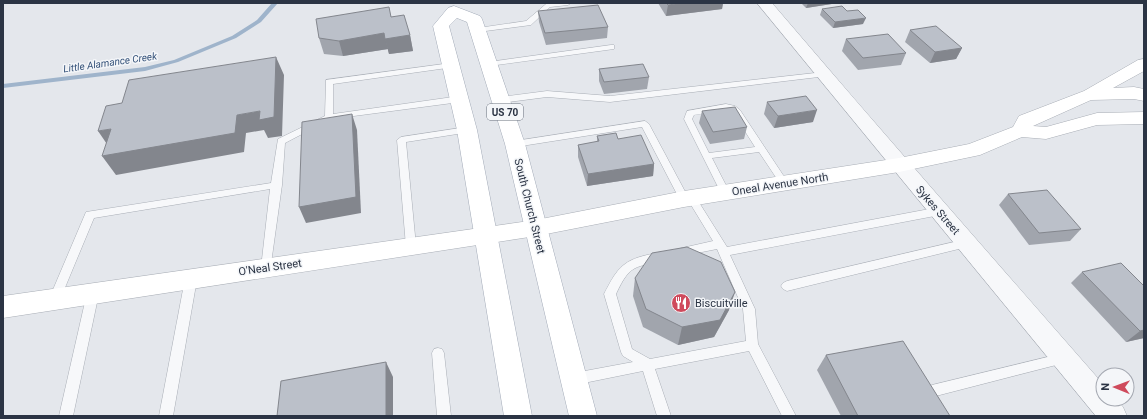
<svg xmlns="http://www.w3.org/2000/svg" width="1147" height="419" viewBox="0 0 1147 419" font-family="Roboto,sans-serif">
  <rect width="100%" height="100%" fill="#e4e7ec"/>
  <g fill="none" stroke-linecap="round" stroke-linejoin="round">
    <polygon fill="#9fb4cb" fill-rule="evenodd" points="272,3 278,3 261,22 236,38 178,62 145,71 3,88 3,84 145,67 174,60 232,36 257,20"/>
    <g stroke="#a9aeb6" stroke-width="1">
      <g id="lane">
        <polygon points="571,3 568,5 550,7 531,25 478,32 474,30 478,28 526,21 546,4"/>
        <polygon points="611,45 614,45 614,49 489,66 485,64 489,62"/>
        <polygon points="451,63 454,63 454,67 333,84 333,114 460,96 464,99 460,102 331,119 285,143 282,185 270,271 266,272 262,271 261,268 270,189 94,218 59,302 55,304 51,302 49,299 86,212 271,183 278,139 325,116 326,80"/>
        <polygon points="824,72 827,72 827,76 610,102 547,97 501,103 497,100 501,97 547,91 610,96"/>
        <path d="M 726,104 L 735,106 L 740,110 L 787,181 L 789,183 L 787,185 L 781,185 L 759,152 L 712,158 L 730,193 L 728,195 L 722,195 L 684,119 L 687,111 ZM 726,110 L 734,114 L 755,147 L 709,153 L 692,119 L 694,115 Z"/>
        <path d="M 645,121 L 649,124 L 688,197 L 692,194 L 695,196 L 727,247 L 940,207 L 944,208 L 945,211 L 944,214 L 940,215 L 730,255 L 755,309 L 758,344 L 796,416 L 782,416 L 749,351 L 655,369 L 671,416 L 657,416 L 643,371 L 574,385 L 570,383 L 568,379 L 570,375 L 574,373 L 633,362 L 623,356 L 621,352 L 604,294 C 616,271 621,261 647,255 C 653,254 660,251 666,253 L 667,256 L 666,259 C 635,269 631,262 616,294 L 632,349 L 650,359 L 746,341 L 743,309 L 717,249 L 682,256 L 678,255 L 677,252 L 678,249 L 682,248 L 713,241 L 688,200 L 684,203 L 681,202 L 642,127 L 515,147 L 510,144 L 515,141 Z"/>
        <polygon points="467,127 470,128 471,130 470,132 406,142 416,246 415,249 407,249 406,246 397,140 401,137"/>
        <polygon points="967,239 971,240 972,243 971,246 787,291 783,289 781,286 783,283 787,281"/>
        <polygon points="191,275 195,276 197,279 173,416 159,416 185,279 187,276"/>
        <polygon points="93,288 97,290 99,293 73,416 59,416 87,293 89,290"/>
        <polygon points="438,348 442,349 444,353 451,416 437,416 432,353 434,349"/>
        <polygon points="1064,353 1068,354 1070,358 1068,362 1064,363 932,397 928,395 926,391 928,387 932,385"/>
      </g>
    </g>
    <g stroke="#a9aeb6" stroke-width="1">
      <path id="street" d="M 757,3 L 772,3 C 881,131 992,257 1103,384 L 1103,399 L 1116,399 L 1123,407 L 1127,416 L 1096,416 Z"/>
    </g>
    <g stroke="#a9aeb6" stroke-width="1">
      <polygon id="secondary" points="1144,59 1144,71 1113,88 1134,87 1144,89 1144,101 1134,99 1091,100 1033,126 1046,127 1097,113 1144,112 1144,124 1097,125 1046,139 1022,137 980,155 899,172 684,207 536,236 3,318 3,296 536,220 684,191 899,158 969,144 1013,127 1019,116 1084,91 1138,60"/>
    </g>
    <g stroke="#a3abb8" stroke-width="1">
      <polygon id="primary" points="454,6 480,16 482,19 525,144 597,416 569,416 505,144 467,22 457,18 449,26 477,130 532,416 504,416 457,130 433,26 448,8"/>
    </g>
    <use href="#lane" fill="#f7f8fa" fill-rule="evenodd"/>
    <use href="#street" fill="#f7f8fa" fill-rule="evenodd"/>
    <use href="#secondary" fill="#fff" fill-rule="evenodd"/>
    <use href="#primary" fill="#fff" fill-rule="evenodd"/>
  </g>
  <g fill="#a1a5ad">
    <polygon points="658,3 723,3 722,9 666,16"/>
    <polygon points="801,3 838,3 806,8"/>
    <polygon points="389,7 391,17 410,35 413,51 389,54 388,49 343,56 324,54 319,38"/>
    <polygon points="822,9 847,11 863,24 833,28 820,15"/>
    <polygon points="538,11 608,27 607,38 546,45 539,22"/>
    <polygon points="910,30 962,48 956,59 930,63 905,42"/>
    <polygon points="846,39 906,53 901,65 858,70 842,51"/>
    <polygon points="599,69 649,77 647,89 604,94 599,81"/>
    <polygon points="767,102 813,122 774,128 764,114"/>
    <polygon points="702,111 747,127 744,139 710,144 699,123"/>
    <polygon points="597,136 618,139 654,164 653,176 587,186 578,157 578,145 597,142"/>
    <polygon points="1008,194 1081,229 1070,241 1029,245 999,205"/>
    <polygon points="1082,272 1144,286 1144,338 1126,342 1071,283"/>
    <polygon points="635,278 729,310 714,337 678,345 643,327 633,296"/>
    <polygon points="826,355 950,416 841,416 817,370"/>
  </g>
  <g fill="#83868d">
    <polygon points="683,3 723,3 722,9 666,16 668,5"/>
    <polygon points="808,3 838,3 806,8"/>
    <polygon points="866,18 863,24 833,28 835,22"/>
    <polygon points="384,33 388,49 343,56 339,41"/>
    <polygon points="410,35 413,51 389,54 385,39"/>
    <polygon points="962,48 956,59 930,63 935,52"/>
    <polygon points="276,57 284,75 282,136 268,138 264,130 246,133 244,152 116,175 102,156 237,115 260,111"/>
    <polygon points="817,110 813,122 774,128 778,116"/>
    <polygon points="352,114 357,130 361,213 306,223 299,207"/>
    <polygon points="111,129 111,150 98,131"/>
    <polygon points="654,164 653,176 587,186 588,174"/>
    <polygon points="735,292 729,310 714,337 678,345 682,327"/>
    <polygon points="1144,330 1144,338 1126,342 1140,331"/>
    <polygon points="386,362 393,377 393,416 386,416"/>
  </g>
  <g fill="#bbc0c9" stroke="#83868d">
    <polygon points="666,3 683,3 668,5"/>
    <polygon points="598,5 608,27 545,33 538,11"/>
    <polygon points="842,6 847,11 858,10 866,18 835,22 822,9"/>
    <polygon points="389,7 391,17 404,15 410,35 385,39 384,33 339,41 319,38 316,19"/>
    <polygon points="936,26 962,48 935,52 910,30"/>
    <polygon points="888,34 906,53 863,58 846,39"/>
    <polygon points="276,57 274,117 259,120 260,111 237,115 235,133 102,156 111,129 98,131 106,106 122,103 129,80"/>
    <polygon points="643,64 649,77 604,82 599,69"/>
    <polygon points="806,96 817,110 778,116 767,102"/>
    <polygon points="735,107 747,127 713,132 702,111"/>
    <polygon points="352,114 356,197 299,207 302,122"/>
    <polygon points="616,133 618,139 641,135 654,164 588,174 578,145 599,141 597,136"/>
    <polygon points="1047,190 1081,229 1039,233 1008,194"/>
    <polygon points="687,247 721,262 735,292 720,320 682,327 646,309 635,278 652,253"/>
    <polygon points="1121,263 1144,286 1144,330 1140,331 1082,272"/>
    <polygon points="903,341 950,416 858,416 826,355"/>
    <polygon points="386,362 386,416 277,416 281,381"/>
  </g>
  <defs>
    <g id="restaurant-disc" transform="scale(1)"><circle r="9.5" fill="#cf4a5c" stroke="#f4f6f9"/><path d="M-5-6h1v4h1v-4h1v4h1v-4h1v5L-1.5 .5V6h-2V.5L-5-1ZM5-6V6H3V1.5H1.5Q1.5-4 5-6Z" fill="#fff"/></g>
  </defs>
  <g fill-rule="evenodd">
    <use href="#restaurant-disc" x="681" y="303"/>
  </g>
  <g text-anchor="middle" stroke-width="3" stroke-linejoin="round" paint-order="stroke">
    <g font-size="10" font-style="italic" fill="#355279" stroke="#f4f6f9">
      <text transform="translate(110 62) rotate(-8)" y="4">Little Alamance Creek</text>
    </g>
    <rect fill="#f4f6f9" stroke="#676e7a" stroke-width="1" x="487" y="104" width="36" height="16" rx="3"/>
    <g font-size="10" font-weight="bold" fill="#2b3444">
      <text x="505" y="116">US 70</text>
    </g>
    <g font-size="11" fill="#2b3444" stroke="#f4f6f9">
      <text transform="translate(780 184) rotate(-9)" y="4">Oneal Avenue North</text>
      <text transform="translate(530 206) rotate(76)" y="4">South Church Street</text>
      <text transform="translate(938 210) rotate(49)" y="4">Sykes Street</text>
      <text transform="translate(270 267) rotate(-8)" y="4">O'Neal Street</text>
    </g>
    <g font-size="11" fill="#2b3444" stroke="#f4f6f9" text-anchor="start">
      <text x="695" y="307">Biscuitville</text>
    </g>
  </g>
  <rect width="1147" height="419" fill="none" stroke="#2b3444" stroke-width="8"/>
  <g transform="translate(1115 387) rotate(271)"><circle r="19" fill="#f4f6f9" stroke="#a4a8b1"/>
  <path d="M0-3L7 15L0 10L-7 15Z" fill="#cf4a5c"/>
  <text y="-6" font-size="11" font-weight="bold" text-anchor="middle" fill="#2b3444">N</text>
  </g>
</svg>
